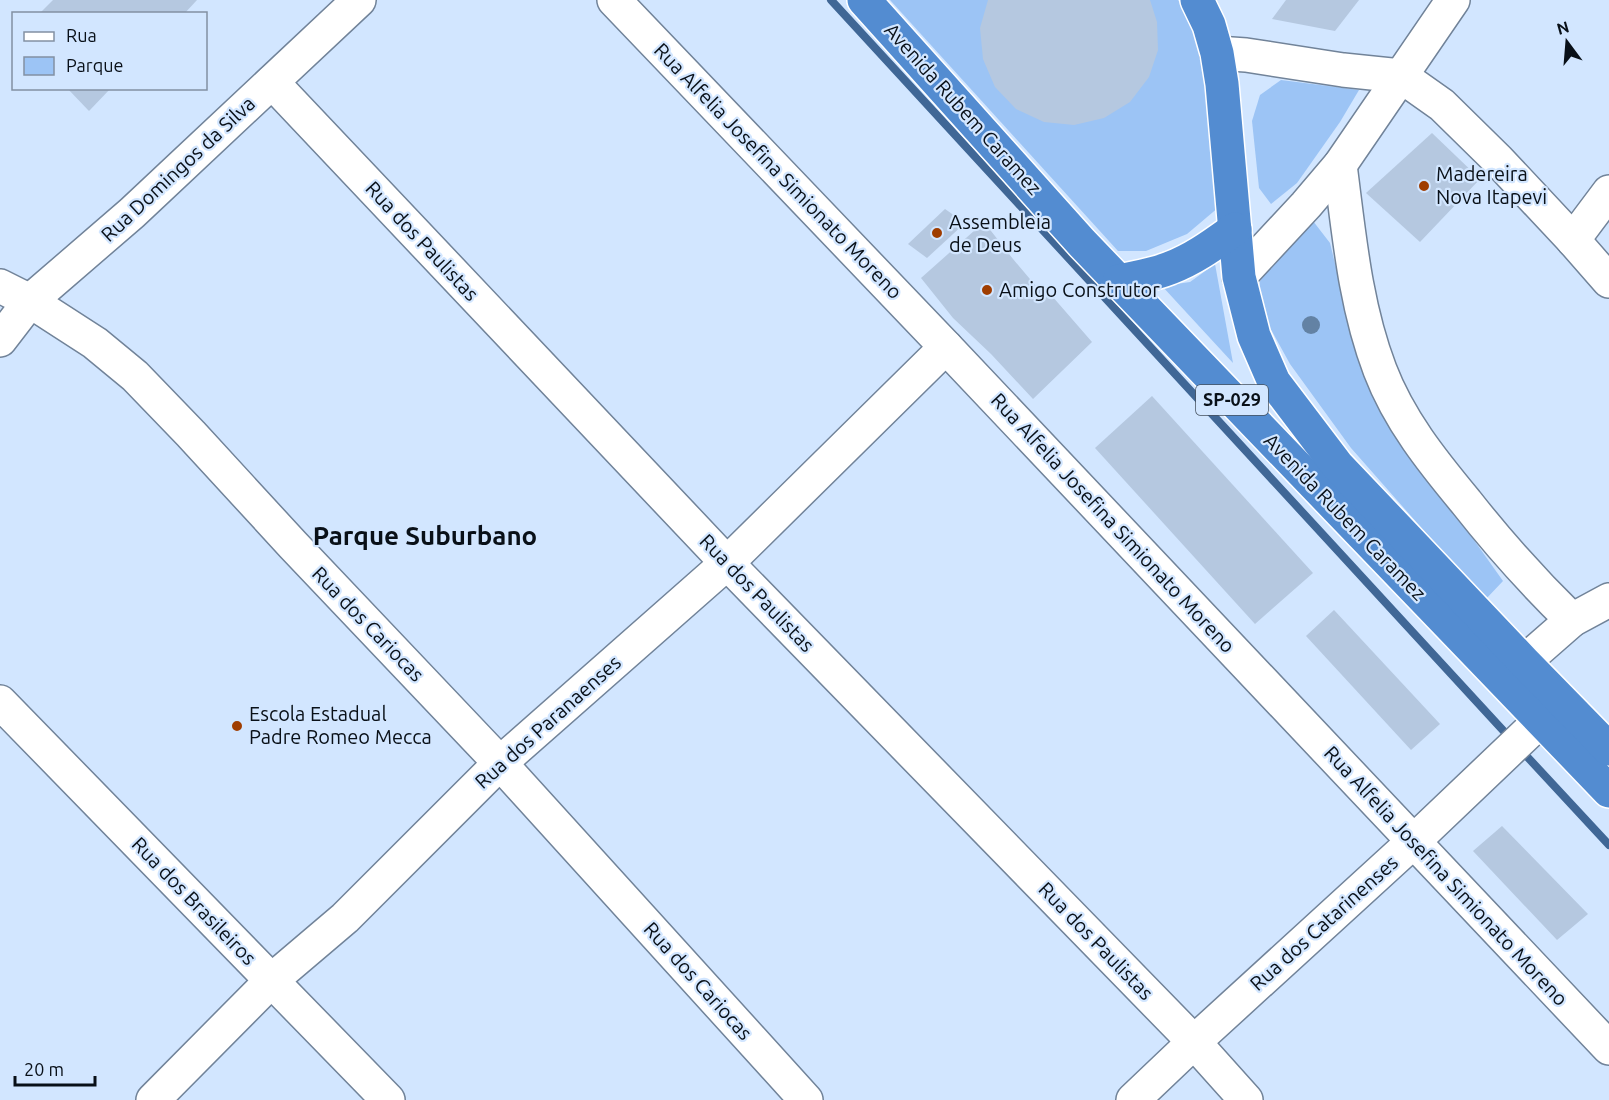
<svg xmlns="http://www.w3.org/2000/svg" width="1609" height="1100" viewBox="0 0 1609 1100" font-family="Ubuntu,sans-serif">
  <rect width="100%" height="100%" fill="#d2e6ff"/>
  <g fill="#9cc4f5">
    <path d="M 890,0 L 1178,0 C 1190,18 1197,39 1203,60 L 1219,207 L 1187,234 L 1146,251 L 1118,251 Z"/>
    <polygon points="1281,80 1359,90 1340,122 1297,183 1271,204 1259,188 1252,121 1260,95"/>
    <polygon points="1313,221 1330,243 1356,350 1386,416 1503,581 1485,600 1351,448 1290,364 1269,326 1258,296 1260,281 1276,259"/>
    <polygon points="1215,264 1233,363 1162,286 1190,282"/>
  </g>
  <g fill="none" stroke-linecap="round" stroke-linejoin="round">
    <g stroke="#406796" stroke-width="8">
      <polyline points="831,0 1511,739"/>
      <polyline points="1520,749 1609,845"/>
    </g>
  </g>
  <g fill="#b5c8e0">
    <polygon points="53,0 197,0 184,14 39,14"/>
    <polygon points="988,0 1150,0 1157,22 1158,50 1149,77 1130,102 1104,118 1074,125 1044,122 1016,109 995,87 983,59 980,28"/>
    <polygon points="1286,0 1359,0 1335,31 1272,19"/>
    <polygon points="67,88 111,88 89,111"/>
    <polygon points="1432,133 1480,179 1420,242 1366,193"/>
    <polygon points="945,209 965,223 927,258 908,244"/>
    <polygon points="984,222 1013,259 1035,285 1052,296 1092,342 1033,399 991,354 953,318 921,278"/>
    <polygon points="1152,396 1313,573 1255,624 1095,448"/>
    <polygon points="1334,610 1440,724 1411,750 1306,636"/>
    <polygon points="1502,826 1588,914 1557,940 1473,851"/>
  </g>
  <g fill="none" stroke-linecap="round" stroke-linejoin="round">
    <g stroke="#718399" stroke-width="36">
      <g id="minor">
        <polyline points="614,0 946,347 1609,1048"/>
        <polyline points="1217,53 1246,55 1343,70 1401,76 1442,105 1498,160 1573,240 1609,281"/>
        <polyline points="272,82 727,563 1194,1042 1246,1100"/>
        <path d="M 1340,165 C 1349,234 1355,305 1380,370 C 1399,420 1432,461 1466,502 C 1499,544 1534,583 1572,620"/>
        <polyline points="1573,240 1609,192"/>
        <polyline points="1239,277 1306,205 1340,165 1453,0"/>
        <polyline points="0,286 30,301 95,343 135,376 191,434 293,545 500,763 806,1100"/>
        <polyline points="0,340 30,301 132,213 359,0"/>
        <polyline points="1524,662 1572,620 1609,600"/>
        <polyline points="0,702 388,1100"/>
        <polyline points="153,1100 272,980 345,918 500,763 727,563 946,347"/>
        <polyline points="1133,1100 1194,1042 1414,841 1540,721"/>
      </g>
    </g>
    <g stroke="#fff" stroke-width="36">
      <g id="highway">
        <polyline points="864,0 1082,243 1609,791"/>
        <polyline points="1197,0 1209,25 1217,53 1222,84 1239,277 1254,336 1274,382 1337,465 1524,662 1609,749"/>
        <path d="M 1119,281 C 1136,277 1153,275 1170,268 C 1194,259 1214,244 1235,229"/>
      </g>
    </g>
    <use href="#minor" stroke="#fff" stroke-width="33"/>
    <use href="#highway" stroke="#538cd1" stroke-width="33"/>
  </g>
  <circle fill="#6382a4" cx="1311" cy="325" r="9"/>
  <g fill="#9f3d00" stroke="#d2e6ff" stroke-width="2">
    <circle cx="1424" cy="186" r="6"/>
    <circle cx="937" cy="233" r="6"/>
    <circle cx="987" cy="290" r="6"/>
    <circle cx="237" cy="726" r="6"/>
  </g>
  <g text-anchor="middle" stroke-width="4.5" stroke-linejoin="round" paint-order="stroke">
    <rect fill="#d2e6ff" stroke="#45505d" stroke-width="1.5" x="1196" y="385" width="72" height="30" rx="4.5"/>
    <g font-size="18" font-weight="bold" fill="#091018">
      <text x="1232" y="406">SP-029</text>
    </g>
    <g font-size="20" fill="#091018" stroke="#d2e6ff">
      <text transform="translate(963 109) rotate(48)" y="7">Avenida Rubem Caramez</text>
      <text transform="translate(178 169) rotate(-43)" y="7">Rua Domingos da Silva</text>
      <text transform="translate(778 171) rotate(46)" y="7">Rua Alfelia Josefina Simionato Moreno</text>
      <text transform="translate(422 241) rotate(47)" y="7">Rua dos Paulistas</text>
      <text transform="translate(1345 517) rotate(46)" y="7">Avenida Rubem Caramez</text>
      <text transform="translate(1113 523) rotate(47)" y="7">Rua Alfelia Josefina Simionato Moreno</text>
      <text transform="translate(757 593) rotate(46)" y="7">Rua dos Paulistas</text>
      <text transform="translate(368 624) rotate(46)" y="7">Rua dos Cariocas</text>
      <text transform="translate(548 722) rotate(-42)" y="7">Rua dos Paranaenses</text>
      <text transform="translate(1446 876) rotate(47)" y="7">Rua Alfelia Josefina Simionato Moreno</text>
      <text transform="translate(194 901) rotate(46)" y="7">Rua dos Brasileiros</text>
      <text transform="translate(1324 923) rotate(-42)" y="7">Rua dos Catarinenses</text>
      <text transform="translate(1096 941) rotate(46)" y="7">Rua dos Paulistas</text>
      <text transform="translate(698 981) rotate(48)" y="7">Rua dos Cariocas</text>
    </g>
    <g font-size="20" fill="#091018" stroke="#d2e6ff" text-anchor="start">
      <text x="1436" y="181">Madereira<tspan x="1436" dy="23">Nova Itapevi</tspan></text>
      <text x="949" y="229">Assembleia<tspan x="949" dy="23">de Deus</tspan></text>
      <text x="999" y="297">Amigo Construtor</text>
      <text x="249" y="721">Escola Estadual<tspan x="249" dy="23">Padre Romeo Mecca</tspan></text>
    </g>
    <g font-size="26" font-weight="bold" fill="#091018" stroke="#d2e6ff">
      <text x="425" y="545">Parque Suburbano</text>
    </g>
  </g>
  <rect x="12" y="12" width="195" height="78" fill="#d2e6ff" stroke="#8290a3" stroke-width="1.5"/>
  <rect x="24" y="32" width="30" height="9" fill="#ffffff" stroke="#8290a3" stroke-width="1.5"/>
  <text x="66" y="42" font-size="18" fill="#091018">Rua</text>
  <rect x="24" y="57" width="30" height="18" fill="#9cc4f5" stroke="#8290a3" stroke-width="1.5"/>
  <text x="66" y="72" font-size="18" fill="#091018">Parque</text>
  <g transform="translate(1567 42) rotate(344)" stroke="#d2e6ff" stroke-width="4.5" paint-order="stroke">
  <path d="M0-4.5L10 22L0 15L-10 22Z" fill="#091018"/>
  <text y="-9" font-size="16" font-weight="bold" text-anchor="middle" fill="#091018">N</text>
  </g>
  <path d="M15 1076v9h80v-9" fill="none" stroke="#091018" stroke-width="3"/>
  <text x="24" y="1076" font-size="18" fill="#091018" stroke="#d2e6ff" stroke-width="4.5" paint-order="stroke">20 m</text>
</svg>
